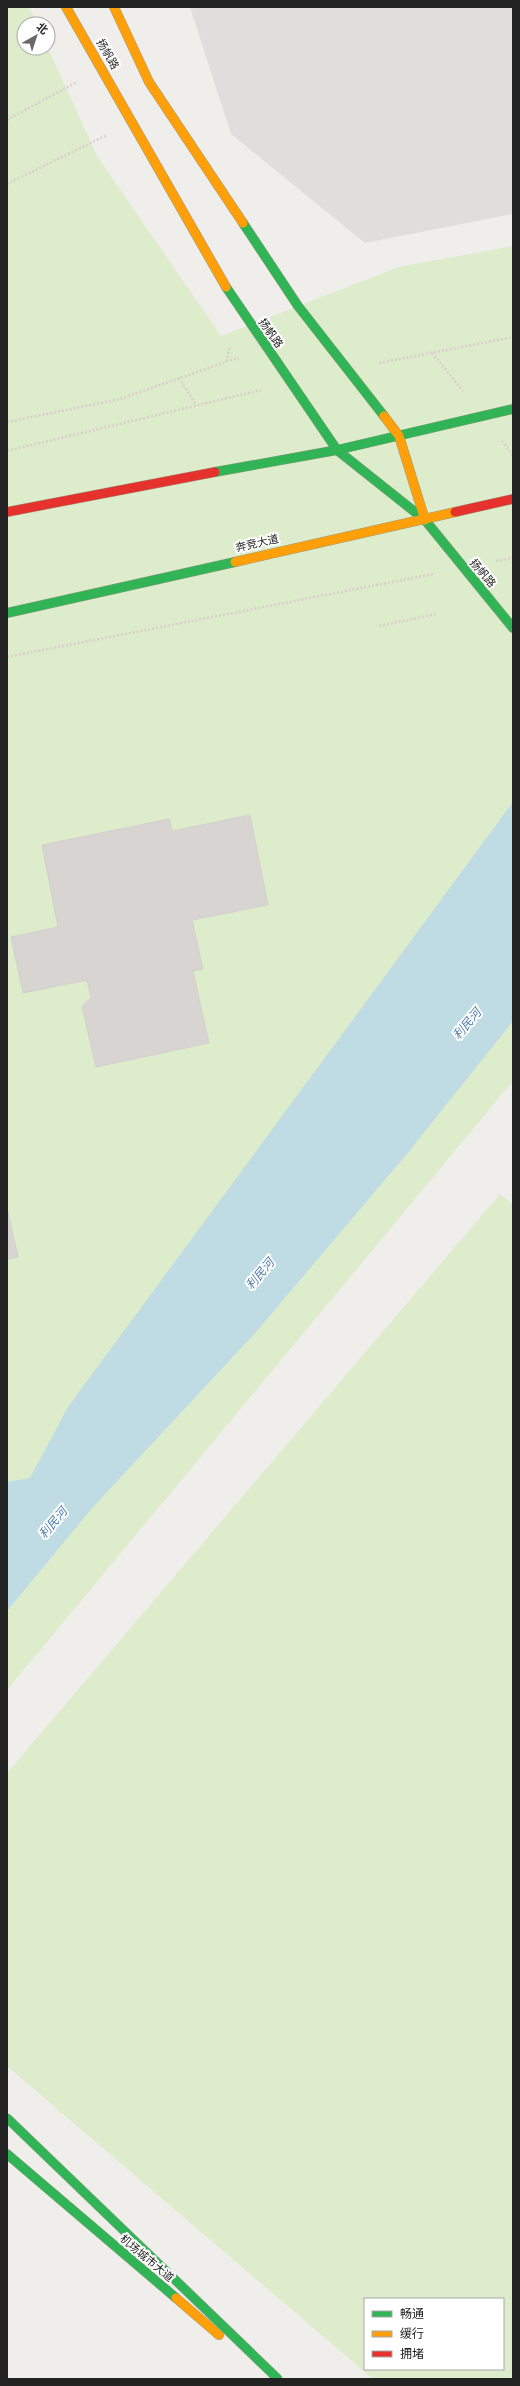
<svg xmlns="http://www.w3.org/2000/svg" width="520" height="2386" viewBox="0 0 520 2386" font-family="'Public Sans','Noto Sans SC',sans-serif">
  <rect width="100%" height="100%" fill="#f0eeeb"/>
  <polygon fill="#dfdedc" points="190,7 513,7 513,214 365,243 231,134"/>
  <g fill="#ddeccb" fill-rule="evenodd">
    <polygon points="7,7 29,7 37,24 24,24 24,48 48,48 97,156 221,336 399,267 513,246 513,1081 7,1690"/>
    <path d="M 500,1194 L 513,1204 L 513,2379 L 373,2379 L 7,2066 L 7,1773 ZM 365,2299 L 503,2299 L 503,2369 L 365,2369 Z"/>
  </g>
  <polygon fill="#bfdbe3" points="513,802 513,1021 406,1155 256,1332 93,1507 7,1611 7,1482 30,1478 68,1407"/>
  <g fill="#d7d4d2" stroke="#d3d0cc">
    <polygon points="250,815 268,905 192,920 203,969 193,971 209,1043 96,1067 82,1006 91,998 87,980 23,993 11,937 58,927 42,845 169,819 172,831"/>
    <polygon points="7,1208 18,1257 7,1259"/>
  </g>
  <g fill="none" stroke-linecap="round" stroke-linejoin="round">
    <g stroke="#999a82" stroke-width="10">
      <g id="fast">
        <polyline points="243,223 298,306 384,416"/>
        <polyline points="226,287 337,450 425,520 513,628"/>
        <polyline points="215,472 337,450 513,409"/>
        <polyline points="7,613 235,562"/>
        <polyline points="7,2154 176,2298"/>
      </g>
    </g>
    <g stroke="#999a82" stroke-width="10">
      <g id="slow">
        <polyline points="66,7 226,287"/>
        <polyline points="114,7 149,82 243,223"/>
        <polyline points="384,416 399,436 425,520"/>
        <polyline points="235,562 455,512"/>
        <polyline points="176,2298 219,2335"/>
      </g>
    </g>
    <g stroke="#999a82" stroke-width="10">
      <g id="jam">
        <polyline points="7,512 215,472"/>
        <polyline points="455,512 513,499"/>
      </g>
    </g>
    <g stroke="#dccecd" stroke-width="2.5" stroke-dasharray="2 2" stroke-linecap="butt">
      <polyline points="7,120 77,82"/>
      <polyline points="7,184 107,135"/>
      <polyline points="432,353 463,391"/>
      <polyline points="226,361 239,358"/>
      <polyline points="379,363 513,337"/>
      <polyline points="179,378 196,405"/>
      <polyline points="7,422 120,399 226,362 230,346"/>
      <polyline points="502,441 513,455"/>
      <polyline points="7,451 261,390"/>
      <polyline points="496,561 513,558"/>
      <polyline points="379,626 437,614"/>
      <polyline points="7,657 433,574"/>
    </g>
    <use href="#fast" stroke="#30b455" stroke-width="9"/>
    <use href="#slow" stroke="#ff9f0a" stroke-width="9"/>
    <use href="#jam" stroke="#e5322d" stroke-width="9"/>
    <g stroke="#c5a2ac" stroke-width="10" stroke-linecap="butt">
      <polyline id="fast-bridge" points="7,2118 278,2379"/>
    </g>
    <use href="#fast-bridge" stroke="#30b455" stroke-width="9"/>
  </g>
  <g text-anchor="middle" stroke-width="4" stroke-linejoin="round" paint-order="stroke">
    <g font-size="11" fill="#222" stroke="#fff">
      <text transform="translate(108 54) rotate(60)" y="4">扬帆路</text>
      <text transform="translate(271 333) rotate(55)" y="4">扬帆路</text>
      <text transform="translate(257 543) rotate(-13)" y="4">奔竞大道</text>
      <text transform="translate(483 573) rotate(50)" y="4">扬帆路</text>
      <text transform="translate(147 2258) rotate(40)" y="4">机场城市大道</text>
    </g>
    <g font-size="12" font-style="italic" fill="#4a7aab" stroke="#fff">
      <text transform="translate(467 1024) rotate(-50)" y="4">利民河</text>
      <text transform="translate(260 1274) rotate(-50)" y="4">利民河</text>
      <text transform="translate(53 1523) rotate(-50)" y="4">利民河</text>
    </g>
  </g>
  <rect width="520" height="2386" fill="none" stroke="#222222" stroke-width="16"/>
  <rect x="364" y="2298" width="140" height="72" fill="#ffffff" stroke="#a7a7a7"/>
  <rect x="372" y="2311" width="20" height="6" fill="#30b455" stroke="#a7a7a7"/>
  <text x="400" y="2318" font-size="12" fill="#222222">畅通</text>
  <rect x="372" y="2331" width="20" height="6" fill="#ff9f0a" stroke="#a7a7a7"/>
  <text x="400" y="2338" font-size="12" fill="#222222">缓行</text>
  <rect x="372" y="2351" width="20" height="6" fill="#e5322d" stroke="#a7a7a7"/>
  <text x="400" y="2358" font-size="12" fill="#222222">拥堵</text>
  <g transform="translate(36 36) rotate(39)"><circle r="19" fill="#ffffff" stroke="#a7a7a7"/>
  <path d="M0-3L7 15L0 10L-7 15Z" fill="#6a6968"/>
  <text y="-6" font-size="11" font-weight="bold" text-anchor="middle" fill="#222222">北</text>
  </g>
</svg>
